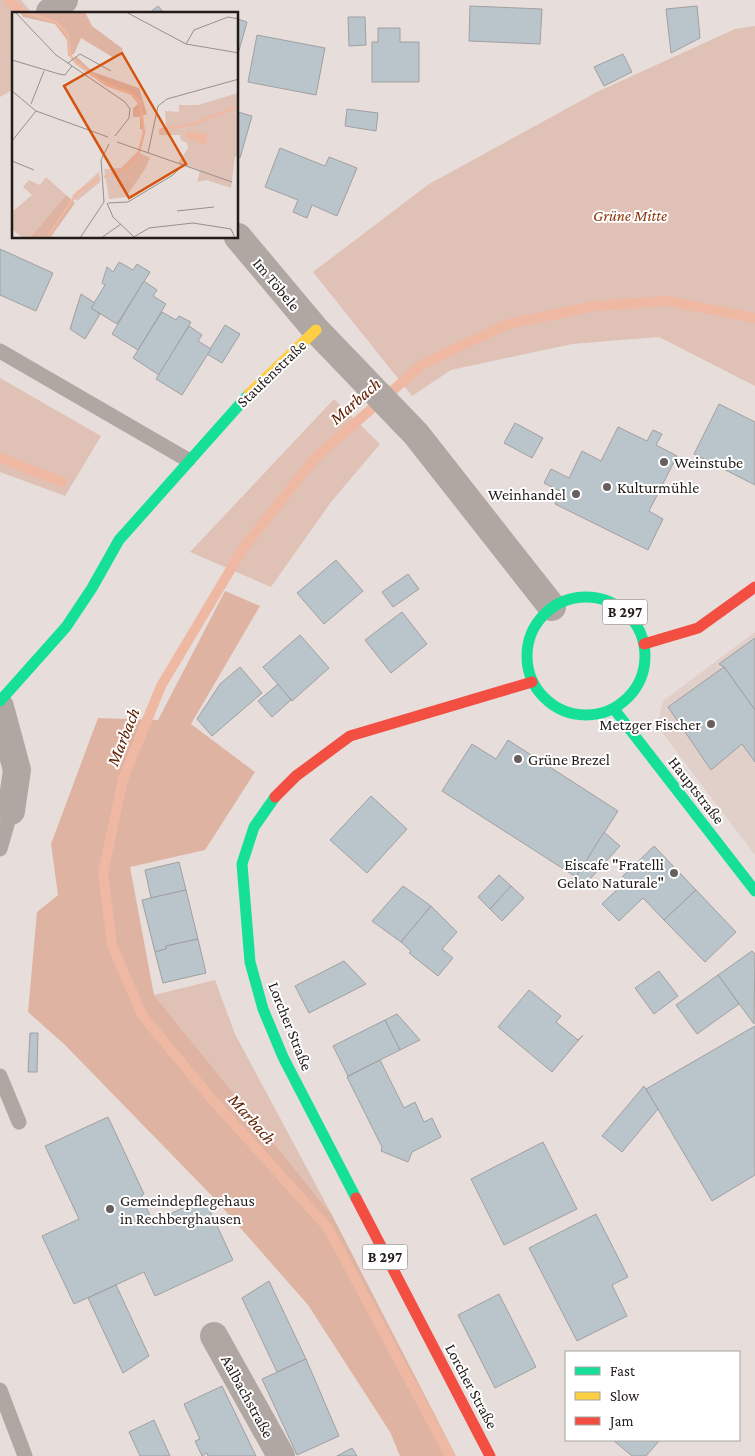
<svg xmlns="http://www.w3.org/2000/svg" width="755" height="1456" viewBox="0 0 755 1456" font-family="'Crimson Pro',serif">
  <rect width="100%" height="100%" fill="#e7dedb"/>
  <polygon fill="#e1cfca" points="755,632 755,855 657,726 663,701"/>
  <g fill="#e0c1b5">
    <polygon points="0,0 21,0 33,14 14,14 14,89 0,97"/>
    <polygon points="755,26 755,386 659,337 572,344 451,370 412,396 313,272 429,184 597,92 735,29"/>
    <polygon points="0,378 101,436 65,496 0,472"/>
    <polygon points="334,399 380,444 331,502 271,587 190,552"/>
    <polygon points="215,980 235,1034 332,1215 154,995"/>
  </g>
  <polygon fill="#dfb3a2" points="225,591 260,606 191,724 255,772 205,850 130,867 154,995 332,1215 456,1456 400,1456 390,1432 308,1305 214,1198 64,1044 28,1012 37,912 58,895 51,844 98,718 158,720"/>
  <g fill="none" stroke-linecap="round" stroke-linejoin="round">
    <g stroke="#efb8a2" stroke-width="10">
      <polyline points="9,0 21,14"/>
      <polyline points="0,458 62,482"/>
      <polyline points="450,1456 328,1228 210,1097 142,1015 112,945 103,873 123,779 161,686 244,547 315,458 423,364 508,324 595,306 668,301 755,318"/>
    </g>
  </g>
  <g fill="#b9c5cb" stroke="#a19fa0">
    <polygon points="158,6 165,14 148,14"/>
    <polygon points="470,6 542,9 540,44 469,41"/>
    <polygon points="697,6 700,38 671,53 666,9"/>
    <polygon points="348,17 365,17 366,45 349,46"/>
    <polygon points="238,19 247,22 238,54"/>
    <polygon points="378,28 400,28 400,42 419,42 419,82 372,82 372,42 378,42"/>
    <polygon points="257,35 325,48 316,95 248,82"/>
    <polygon points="623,54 632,72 604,86 594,67"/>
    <polygon points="347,109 378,113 376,131 345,126"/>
    <polygon points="238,112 252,116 240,158 238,157"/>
    <polygon points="280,148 325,166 329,157 357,168 337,216 312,205 307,218 293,212 298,200 265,187"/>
    <polygon points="0,249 53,273 36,311 0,295"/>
    <polygon points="119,262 133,270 137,264 150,272 117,324 91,308 105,285 102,283 107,267 113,272"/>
    <polygon points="144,281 157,290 153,296 166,304 138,350 112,334"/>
    <polygon points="81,294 95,303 91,308 100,314 85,339 70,329"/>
    <polygon points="162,312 176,320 179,316 191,322 159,375 133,358"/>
    <polygon points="225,325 240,334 222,363 207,354"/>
    <polygon points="189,326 202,335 198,341 211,349 182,395 156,379"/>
    <polygon points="719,404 755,422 755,485 694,454"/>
    <polygon points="515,423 543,438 532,458 504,443"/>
    <polygon points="618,427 647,441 653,430 662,434 656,445 677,456 649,511 663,519 648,550 555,504 562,492 544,483 551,469 569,478 582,451 601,461"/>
    <polygon points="336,560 363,591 324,624 297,593"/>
    <polygon points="408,574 419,589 393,607 382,592"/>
    <polygon points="402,612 427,644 391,673 365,640"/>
    <polygon points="300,635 329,668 292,701 263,667"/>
    <polygon points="755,638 755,710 724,667 719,664"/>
    <polygon points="240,667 262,693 212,736 197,719 220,684"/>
    <polygon points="724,667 755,710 755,762 742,744 711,770 668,707"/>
    <polygon points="278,684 291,700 272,717 258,701"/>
    <polygon points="508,740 618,811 576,877 442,791 472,744 496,759"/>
    <polygon points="371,796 407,829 367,873 330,840"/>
    <polygon points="604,832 620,846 580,890 569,883 574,875 576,877"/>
    <polygon points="654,846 696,890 664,920 643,898 619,921 602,904 626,881 622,877"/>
    <polygon points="179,862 186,890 151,898 145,870"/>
    <polygon points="499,875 511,886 490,909 478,897"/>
    <polygon points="403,886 431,906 401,942 372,921"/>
    <polygon points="511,886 524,898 502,921 490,909"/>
    <polygon points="186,890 198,939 166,946 166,949 155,952 142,900"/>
    <polygon points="696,890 736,932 705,962 664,920"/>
    <polygon points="431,906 457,932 442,949 453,958 438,976 409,953 411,951 401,942"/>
    <polygon points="198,939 206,973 163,983 155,952 166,949 166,946"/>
    <polygon points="752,951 755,954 754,1024 718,975"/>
    <polygon points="344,961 366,984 309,1013 295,986"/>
    <polygon points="659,971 678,996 654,1014 635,988"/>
    <polygon points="718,975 739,1004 697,1034 676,1005"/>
    <polygon points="529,990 561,1016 556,1022 578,1040 583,1035 552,1072 498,1027"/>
    <polygon points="397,1014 420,1040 400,1050 385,1020"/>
    <polygon points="385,1020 400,1050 348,1076 333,1046"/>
    <polygon points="755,1026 755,1175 712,1201 646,1089"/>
    <polygon points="30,1033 38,1033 37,1072 28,1072"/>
    <polygon points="380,1060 404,1108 415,1102 424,1122 432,1118 441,1137 412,1152 408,1162 381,1151 382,1147 347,1077"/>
    <polygon points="644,1086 658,1109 622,1152 602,1136"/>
    <polygon points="108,1117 144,1194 141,1196 153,1222 204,1198 233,1260 155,1296 144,1272 74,1304 42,1236 79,1219 45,1146"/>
    <polygon points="543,1142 577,1209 504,1245 471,1179"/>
    <polygon points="596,1214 628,1277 612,1285 627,1316 577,1341 529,1248"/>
    <polygon points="269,1281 306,1359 277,1372 242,1298"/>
    <polygon points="116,1285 149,1356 123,1373 88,1298"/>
    <polygon points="499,1294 536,1367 495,1388 458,1315"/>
    <polygon points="306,1359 339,1436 297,1455 262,1379"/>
    <polygon points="222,1386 256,1456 208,1456 207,1453 202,1456 195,1441 200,1439 184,1404"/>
    <polygon points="154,1420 170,1456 140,1456 129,1432"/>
    <polygon points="613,1440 660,1440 646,1456 632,1456"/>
    <polygon points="352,1448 357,1456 337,1456"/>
  </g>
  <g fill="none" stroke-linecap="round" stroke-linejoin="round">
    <g stroke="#b0a7a2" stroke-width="15">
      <polyline points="0,351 188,460"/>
      <polyline points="0,849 11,811"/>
      <polyline points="0,1076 19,1122"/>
      <polyline points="0,1390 25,1456"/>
    </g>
    <g stroke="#b0a7a2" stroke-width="28">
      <polyline points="50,12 64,0"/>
      <polyline points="238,237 316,330 416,434 552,607"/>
      <polyline points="0,707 17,770 11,811"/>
      <polyline points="214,1336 281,1456"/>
    </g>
    <g stroke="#16e098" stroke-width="11">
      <circle cx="586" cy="656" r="59"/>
      <polyline points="0,701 66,627 92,588 119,540 249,394"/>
      <polyline points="614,709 755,891"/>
      <polyline points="275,797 254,827 242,864 250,962 263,1009 283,1057 356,1198"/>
    </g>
    <polyline stroke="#ffcf43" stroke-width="11" points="249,394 316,330"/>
    <g stroke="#f24e42" stroke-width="11">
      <polyline points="644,644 698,628 755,587"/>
      <polyline points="275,797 296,776 350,736 532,682"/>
      <polyline points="356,1198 490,1456"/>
    </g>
  </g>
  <g fill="#665f5d" stroke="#fff" stroke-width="2">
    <circle cx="664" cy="462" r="5"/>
    <circle cx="607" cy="487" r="5"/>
    <circle cx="576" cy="494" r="5"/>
    <circle cx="711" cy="724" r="5"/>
    <circle cx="518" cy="759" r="5"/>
    <circle cx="674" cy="873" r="5"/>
    <circle cx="110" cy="1209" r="5"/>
  </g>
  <g text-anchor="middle" stroke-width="4" stroke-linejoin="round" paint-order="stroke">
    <g fill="#fff" stroke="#645f5e" stroke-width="1">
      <rect x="602.5" y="599.5" width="45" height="25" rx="4"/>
      <rect x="362.5" y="1244.5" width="45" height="25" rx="4"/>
    </g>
    <g font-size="15" font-weight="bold" fill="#211b19">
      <text x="625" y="617">B 297</text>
      <text x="385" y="1262">B 297</text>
    </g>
    <g font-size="16" font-style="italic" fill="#8c360a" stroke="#fff">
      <text x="630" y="221">Grüne Mitte</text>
    </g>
    <g font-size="16" fill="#211b19" stroke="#fff">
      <text transform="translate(277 284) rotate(50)" y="6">Im Töbele</text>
      <text transform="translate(271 373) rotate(-44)" y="6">Staufenstraße</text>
      <text transform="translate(697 790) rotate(52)" y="6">Hauptstraße</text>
      <text transform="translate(291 1026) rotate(68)" y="6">Lorcher Straße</text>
      <text transform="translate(472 1386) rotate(62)" y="6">Lorcher Straße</text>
      <text transform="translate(248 1396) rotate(61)" y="6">Aalbachstraße</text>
    </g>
    <g font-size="16" fill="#211b19" stroke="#fff" text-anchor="start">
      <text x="674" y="468">Weinstube</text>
      <text x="617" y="493">Kulturmühle</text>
      <text x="566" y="500" text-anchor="end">Weinhandel</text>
      <text x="701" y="730" text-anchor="end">Metzger Fischer</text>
      <text x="528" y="765">Grüne Brezel</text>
      <text x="664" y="870" text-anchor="end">Eiscafe "Fratelli<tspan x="664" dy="18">Gelato Naturale"</tspan></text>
      <text x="120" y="1206">Gemeindepflegehaus<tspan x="120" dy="18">in Rechberghausen</tspan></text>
    </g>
    <g font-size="18" font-style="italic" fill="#622100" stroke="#fff">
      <text transform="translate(355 401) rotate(-41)" y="6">Marbach</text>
      <text transform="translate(123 737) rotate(-68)" y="6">Marbach</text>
      <text transform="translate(252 1119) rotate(48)" y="6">Marbach</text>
    </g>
  </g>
  <g transform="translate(12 12)">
    <rect width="226" height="226" fill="#e7dedb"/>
    <path d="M 226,81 L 226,144 L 223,145 L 219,176 L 194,168 L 185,170 L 188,158 L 166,151 L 176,136 L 175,131 L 169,128 L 168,123 L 147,123 L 147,117 L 154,116 L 153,99 L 167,100 L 167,93 L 186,93 ZM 125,140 L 138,146 L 133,157 L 114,185 L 97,187 L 92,157 L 109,156 ZM 87,160 L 88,170 L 65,189 L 60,184 ZM 34,165 L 54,183 L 18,226 L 11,226 L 0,217 L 0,200 L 20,183 L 11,175 L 17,168 L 28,173 Z" fill="#e0c1b5"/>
    <path d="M 8,0 L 73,0 L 80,14 L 111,37 L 102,46 L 69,26 L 62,42 L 56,44 L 55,28 L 43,12 L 11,5 ZM 64,44 L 81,60 L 127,76 L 135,102 L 130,104 L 131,117 L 128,117 L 128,105 L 121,105 L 121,96 L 126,92 L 119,83 L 95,74 L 74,60 L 60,48 ZM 54,183 L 63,191 L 38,226 L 18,226 Z" fill="#dfb3a2"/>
    <path d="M 174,119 L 195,122 L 194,133 L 174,125 Z" fill="#efb8a2"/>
    <path fill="none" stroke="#efb8a2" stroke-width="2.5" d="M 12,0 L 44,10 L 56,23 L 58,43 L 64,51 L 95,73 L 119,81 L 128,90 L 132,121 L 126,143 L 110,159 L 92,165M 148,118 L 182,112 L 227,94M 35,226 L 65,181 L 88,166"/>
    <path fill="none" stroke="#98908d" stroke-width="1" d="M 3,0 L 44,43 L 113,90 L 118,97 L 117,106 L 103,124M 114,0 L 174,32 L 227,41M 174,32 L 182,18 L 216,5 L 227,7M 0,48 L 47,62 L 53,63 L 60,54M 56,51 L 68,42 L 99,59M 0,79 L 24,99 L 96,125M 19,92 L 32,59M 0,129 L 24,99M 105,130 L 220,170M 136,141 L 146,94 L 155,87 L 227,67M 0,149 L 22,158M 95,191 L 101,205 L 122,225M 96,191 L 116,190 L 161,163 L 170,154M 165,199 L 202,195M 122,225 L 137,216 L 181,211 L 219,217 L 223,226M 68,226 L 92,190 L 89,148 L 97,132M 89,226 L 109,212"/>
    <path fill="#d4530d" fill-opacity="0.15" stroke="#d4530d" stroke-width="2.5" d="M 110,41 L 174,152 L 117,186 L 52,74 Z"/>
    <rect width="226" height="226" fill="none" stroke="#211b19" stroke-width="2.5"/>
  </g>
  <rect x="565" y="1351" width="175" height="90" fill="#ffffff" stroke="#a6a4a3"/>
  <rect x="575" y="1367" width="25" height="8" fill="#16e098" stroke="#a6a4a3"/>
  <text x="610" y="1376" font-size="15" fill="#211b19">Fast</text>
  <rect x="575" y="1392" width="25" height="8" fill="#ffcf43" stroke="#a6a4a3"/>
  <text x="610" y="1401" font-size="15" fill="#211b19">Slow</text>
  <rect x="575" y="1417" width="25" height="8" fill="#f24e42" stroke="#a6a4a3"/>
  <text x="610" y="1426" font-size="15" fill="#211b19">Jam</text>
</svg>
